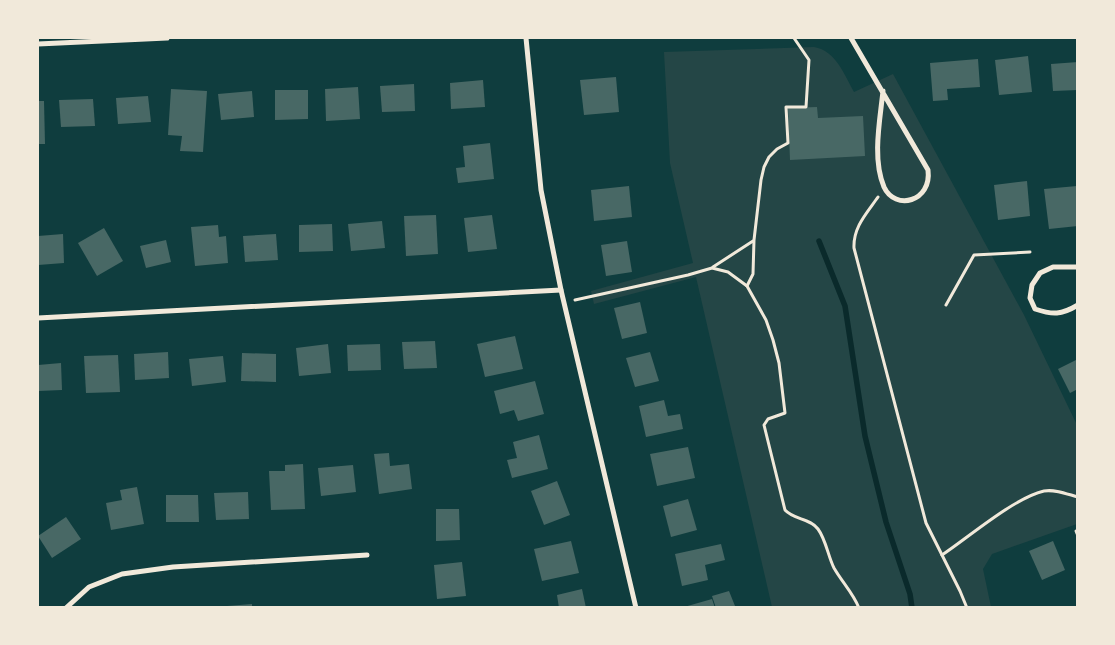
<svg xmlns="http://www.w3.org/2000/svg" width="1115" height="645" viewBox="0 0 1115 645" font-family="'Sofia Sans Condensed',sans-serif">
  <rect width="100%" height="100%" fill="#0f3d3e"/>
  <path fill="#244646" d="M 814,47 C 836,51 844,74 854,92 L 893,74 L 1024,315 L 1077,425 L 1077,524 L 992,554 L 983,569 L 991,607 L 772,607 L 696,277 L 594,304 L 591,291 L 693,263 L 670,163 L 664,52 Z"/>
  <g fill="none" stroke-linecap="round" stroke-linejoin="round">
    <polyline stroke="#0a2a2b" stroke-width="5.5" points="819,241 845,306 865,436 886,522 910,594 912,608"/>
  </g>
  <g fill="#486865">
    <polygon points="1028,56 1032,92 999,95 995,60"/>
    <polygon points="978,59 980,87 947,89 948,100 933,101 930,63"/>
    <polygon points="1078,62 1078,90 1053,91 1051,64"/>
    <polygon points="616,77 619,112 584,115 580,80"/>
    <polygon points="483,80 485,107 451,109 450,83"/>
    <polygon points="414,84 415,111 382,112 380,86"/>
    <polygon points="358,87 360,119 326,121 325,89"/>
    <polygon points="171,89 207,91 203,152 180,151 182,136 168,135"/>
    <polygon points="275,90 308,90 308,119 275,120"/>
    <polygon points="252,91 254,117 221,120 218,94"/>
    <polygon points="148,96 151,122 118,124 116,98"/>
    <polygon points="93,99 95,126 61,127 59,100"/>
    <polygon points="38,101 44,101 45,144 38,144"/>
    <polygon points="817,107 818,118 863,116 865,156 790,160 788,108"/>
    <polygon points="490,143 494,179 458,183 456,168 465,167 463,146"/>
    <polygon points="1027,181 1030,216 998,220 994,185"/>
    <polygon points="629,186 632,217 594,221 591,190"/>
    <polygon points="1077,186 1078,226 1049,229 1044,189"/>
    <polygon points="436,215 438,254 406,256 404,216"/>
    <polygon points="492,215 497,249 468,252 464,218"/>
    <polygon points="382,221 385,248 351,251 348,224"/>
    <polygon points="332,224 333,251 299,252 299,225"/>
    <polygon points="218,225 219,237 226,236 228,263 195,266 191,227"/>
    <polygon points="104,228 123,261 97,276 78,243"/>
    <polygon points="63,234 64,263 38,265 38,236"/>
    <polygon points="276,234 278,260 245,262 243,236"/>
    <polygon points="166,240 171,262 146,268 140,246"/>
    <polygon points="627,241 632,272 606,276 601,245"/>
    <polygon points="640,302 647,333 622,339 614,308"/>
    <polygon points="515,336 523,369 485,377 477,344"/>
    <polygon points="435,341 437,368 404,369 402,342"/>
    <polygon points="328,344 331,373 299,376 296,348"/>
    <polygon points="380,344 381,370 348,371 347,345"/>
    <polygon points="168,352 169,378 135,380 134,354"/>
    <polygon points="650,352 659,381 635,387 626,358"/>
    <polygon points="242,353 276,354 276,382 241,381"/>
    <polygon points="118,355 120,392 86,393 84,356"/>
    <polygon points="223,356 226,382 192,386 189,359"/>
    <polygon points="1078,359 1078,389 1070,393 1058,369"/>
    <polygon points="61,363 62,390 38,391 38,365"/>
    <polygon points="535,381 544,414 518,421 514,410 500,414 494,391"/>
    <polygon points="664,400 668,416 680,414 683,429 646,437 639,406"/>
    <polygon points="539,435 548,469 512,478 507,460 517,458 513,442"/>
    <polygon points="688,447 695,478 657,486 650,454"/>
    <polygon points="389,453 390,466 409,464 412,489 379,494 374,454"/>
    <polygon points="303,464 305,509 271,510 269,471 285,471 285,465"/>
    <polygon points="353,465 356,492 321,496 318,468"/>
    <polygon points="557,481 570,515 544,525 531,491"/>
    <polygon points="137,487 144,524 111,530 106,503 122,500 120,490"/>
    <polygon points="248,492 249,519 216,520 214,493"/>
    <polygon points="166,495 198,495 199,522 166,522"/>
    <polygon points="688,499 697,530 671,537 663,506"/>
    <polygon points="436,509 459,509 460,540 436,541"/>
    <polygon points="66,517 81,539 52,558 38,536"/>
    <polygon points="571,541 579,573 542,581 534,549"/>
    <polygon points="1053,541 1065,570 1042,580 1029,551"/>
    <polygon points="721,544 725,560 705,565 708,580 682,586 675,554"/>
    <polygon points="462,562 466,596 437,599 434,565"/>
    <polygon points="582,589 586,608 559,608 557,595"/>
    <polygon points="729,591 735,606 716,608 712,596"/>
    <polygon points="712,599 715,608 684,608 684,607"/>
    <polygon points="252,604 252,608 227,608 227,606"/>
  </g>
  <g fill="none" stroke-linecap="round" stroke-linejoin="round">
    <g stroke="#f1e9da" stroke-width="3">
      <path d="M 878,197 C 867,213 853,227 854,248 L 926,523 L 960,591 L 967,608"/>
      <polyline points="713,267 753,241"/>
      <polyline points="747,286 753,274 754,240 761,180 764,167 769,157 777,149 788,143 786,107 806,107 809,60 794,38"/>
      <path d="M 575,300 L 688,275 L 712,268 L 728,272 L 747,286 L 766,320 L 773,340 L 779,363 L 785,413 L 768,419 L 764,425 L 785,510 C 794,520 810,518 818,529 C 826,540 828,556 834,568 C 842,582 853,593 859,608"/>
      <polyline points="946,305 974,255 1030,252"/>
      <polyline points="1078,530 1076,531 1078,536"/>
      <path d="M 942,555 C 969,537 1014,498 1044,491 C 1055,489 1067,494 1078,497"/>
    </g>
    <g stroke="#f1e9da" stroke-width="5">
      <polyline points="526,38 541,190 561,290 636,608"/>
      <path d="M 851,38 L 928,170 C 932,202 895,211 884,187 C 872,159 880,120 883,91"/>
      <polyline points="38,44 167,38"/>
      <path d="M 1078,267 L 1053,267 L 1040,273 L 1032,285 L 1030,298 L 1035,309 C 1053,315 1061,315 1078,305"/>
      <polyline points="38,318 561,290"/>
      <polyline points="66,608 89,587 122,574 173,567 367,555"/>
    </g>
  </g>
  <rect width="1115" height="645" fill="none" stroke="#f1e9da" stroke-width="78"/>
</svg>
